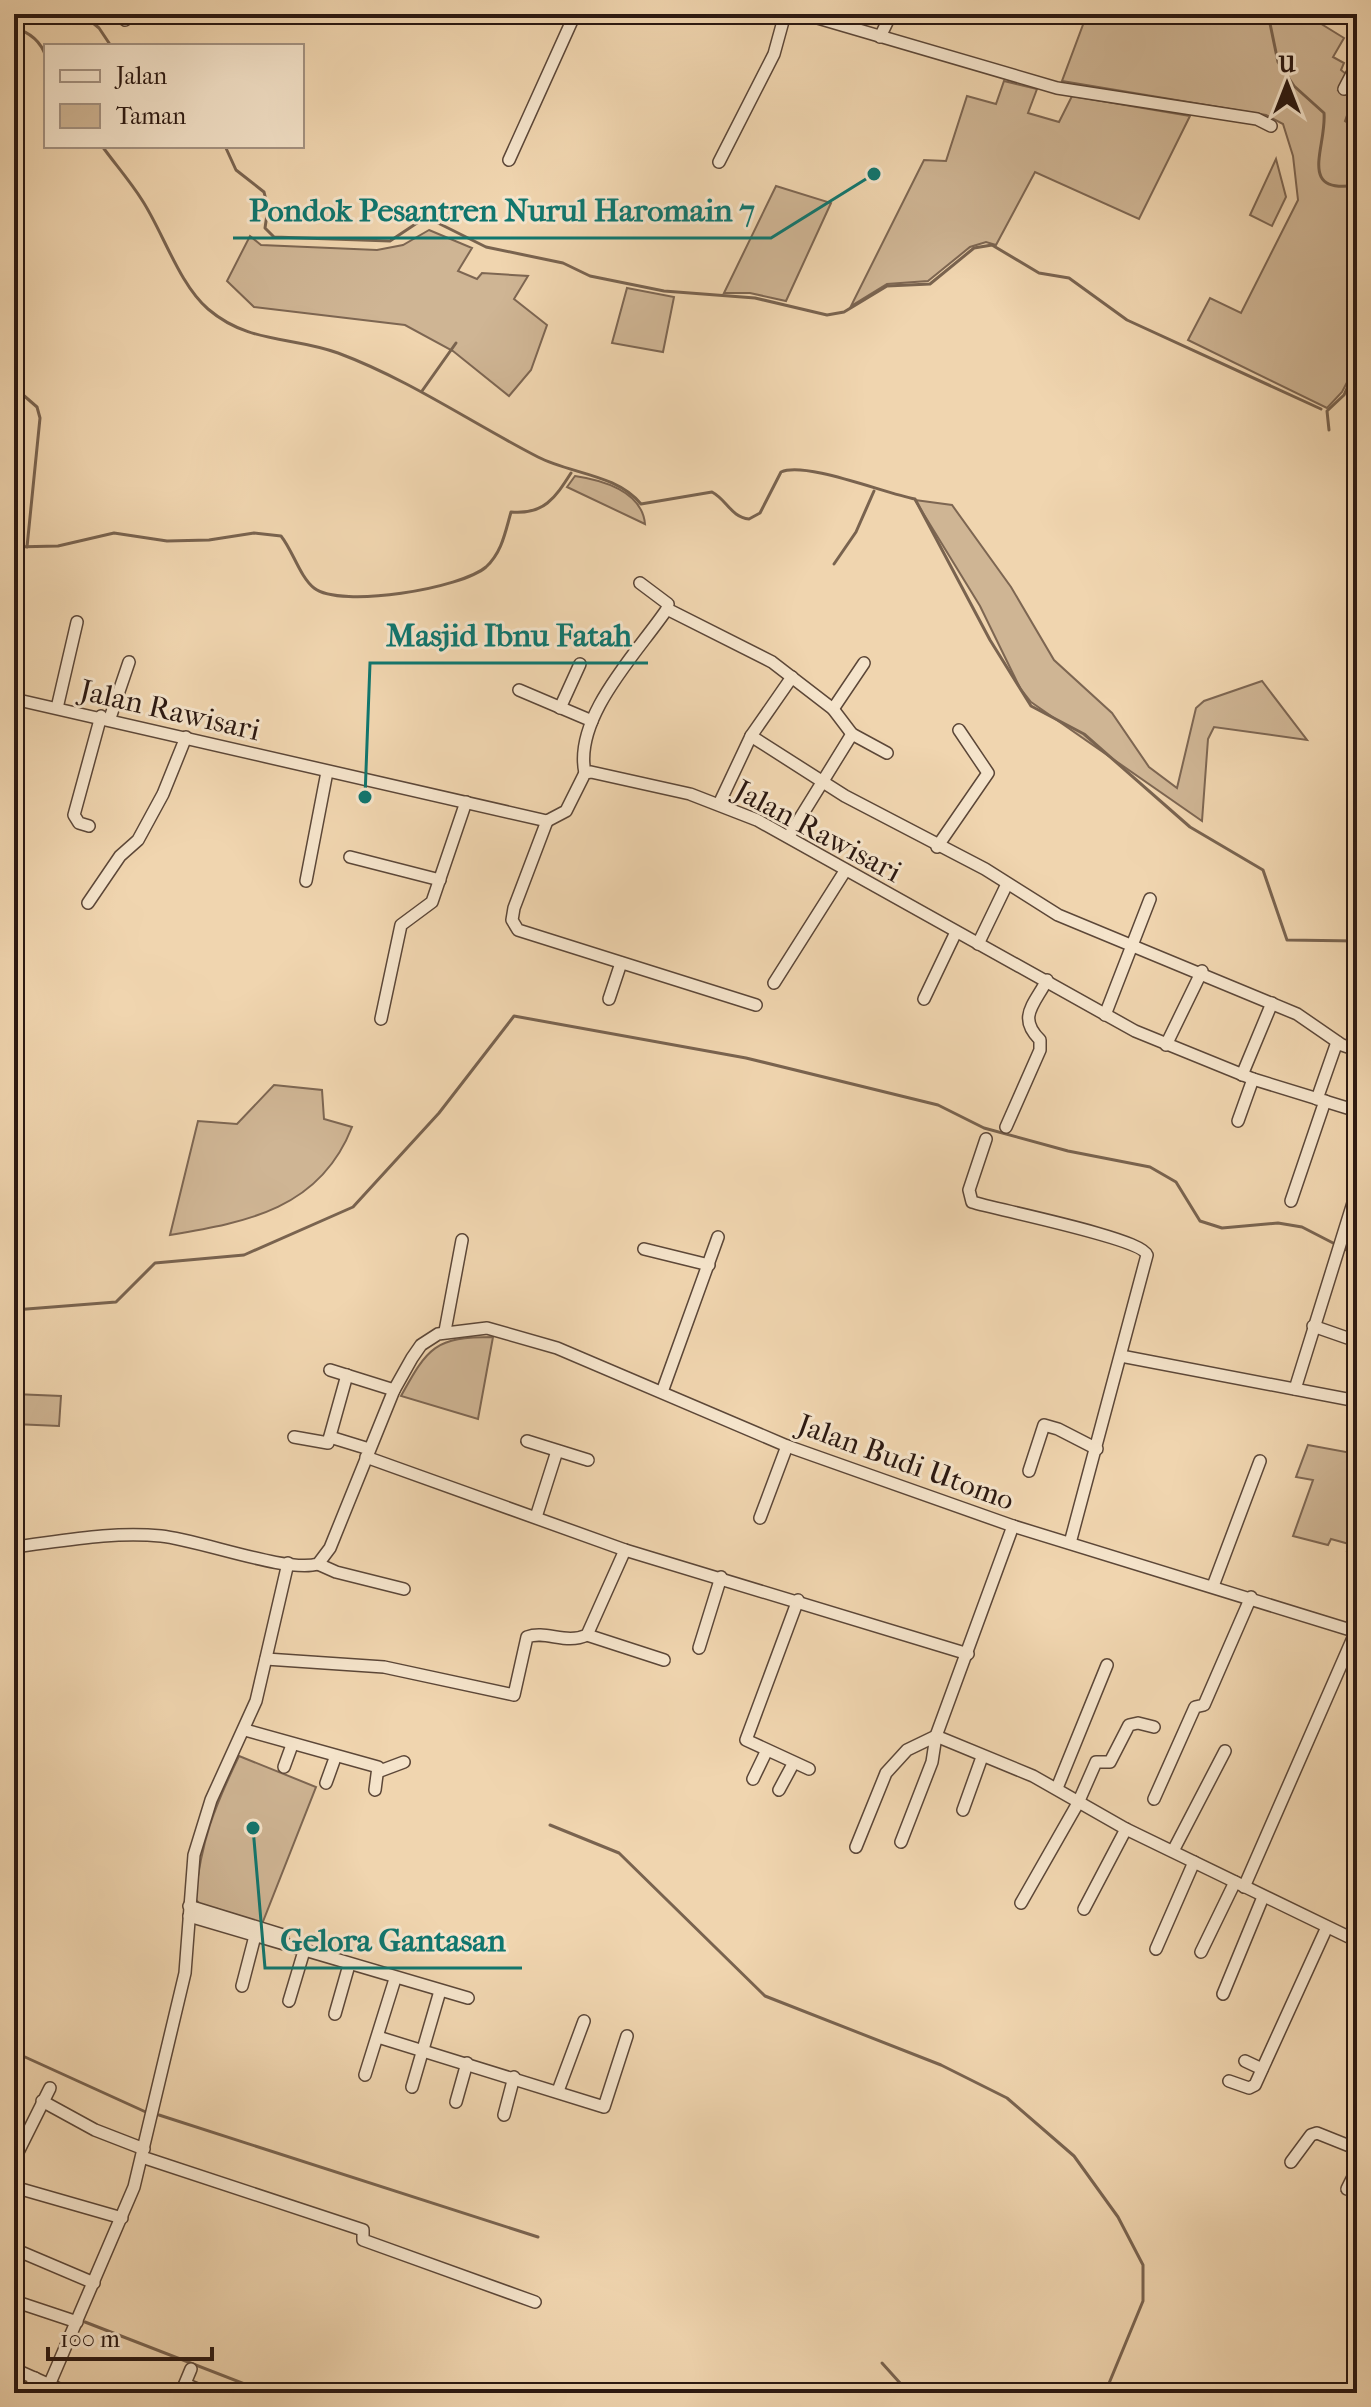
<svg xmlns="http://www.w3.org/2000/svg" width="1371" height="2407" viewBox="0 0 1371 2407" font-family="'IM FELL French Canon',serif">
  <rect width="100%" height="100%" fill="#f0d5af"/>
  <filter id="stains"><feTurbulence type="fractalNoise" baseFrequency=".0025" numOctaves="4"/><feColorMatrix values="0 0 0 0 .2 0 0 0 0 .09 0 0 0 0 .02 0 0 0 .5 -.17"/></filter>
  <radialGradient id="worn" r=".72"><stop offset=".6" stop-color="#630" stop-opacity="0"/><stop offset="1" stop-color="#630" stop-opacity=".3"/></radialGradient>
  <g fill="#cfb594" stroke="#7d6652" stroke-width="2">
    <polygon points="1087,14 1305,14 1344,38 1333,57 1344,63 1341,70 1346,74 1338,90 1353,98 1345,121 1357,129 1357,363 1342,392 1327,408 1188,340 1210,298 1241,313 1298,200 1293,156 1283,124 1266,115 1062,81"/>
    <polygon points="1004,81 1037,89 1028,113 1059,122 1072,96 1190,116 1139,219 1035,172 996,245 986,242 970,247 928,281 887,284 851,306 924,160 946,161 967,96 996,104"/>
    <polygon points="1276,159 1286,197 1272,226 1250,215"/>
    <polygon points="776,186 831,203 786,301 750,293 724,293"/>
    <polygon points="429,230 472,248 458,271 477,279 482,273 528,276 514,299 547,325 531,370 509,396 453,351 405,325 254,307 227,281 250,236 261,245 377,250 403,245"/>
    <polygon points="627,288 674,297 663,352 612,343"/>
    <path d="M 575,476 C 602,480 642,491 645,524 L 567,487 Z"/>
    <polygon points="915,500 952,505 1011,587 1054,660 1112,713 1149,767 1177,788 1196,708 1204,701 1262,681 1307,740 1214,727 1208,739 1202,821 1031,702 1020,688 980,606"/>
    <path d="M 274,1085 L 322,1090 L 324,1119 L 352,1127 C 320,1209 247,1222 170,1235 L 198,1121 L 237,1124 Z"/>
    <path d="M 493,1337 L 478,1419 L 401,1396 C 428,1347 435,1337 493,1337 Z"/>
    <polygon points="14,1394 61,1396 59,1426 14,1424"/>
    <polygon points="1308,1445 1357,1454 1357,1554 1347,1551 1349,1544 1331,1539 1328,1545 1293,1536 1313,1480 1296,1477"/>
    <path d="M 239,1756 L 316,1787 L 262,1924 L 201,1905 L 195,1899 C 201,1841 214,1808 239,1756 Z"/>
  </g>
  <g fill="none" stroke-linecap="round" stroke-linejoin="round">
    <g stroke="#79634f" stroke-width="3">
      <polyline points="82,14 99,28 111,46"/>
      <path d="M 1268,14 L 1278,62 L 1294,86 L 1324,113 C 1327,147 1296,195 1357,185"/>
      <path d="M 14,28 C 29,32 41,41 46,57"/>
      <path d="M 102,146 C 115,164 130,181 142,200 C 163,232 179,284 208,309 C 249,344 291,336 338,353 C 410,380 470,422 538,457 C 571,474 616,474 641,504 L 712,492 C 727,500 731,517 749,519 L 760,513 L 781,472 C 805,461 884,493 915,499 L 990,640 L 1031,706 L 1084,734 L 1190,827 L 1263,870 L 1287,940 L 1357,941"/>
      <polyline points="225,146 236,170 264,192 268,208 265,228 274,237 390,241 426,217 486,247 563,263 590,276 664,291 755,298 827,315 844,312 887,286 930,284 974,248 992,245 1039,273 1069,278 1127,320 1321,409"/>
      <polyline points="14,387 37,407 40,418 27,547"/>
      <polyline points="422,391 456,343"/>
      <polyline points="1329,430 1327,411 1344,395 1357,366"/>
      <path d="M 14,547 L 58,546 L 114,533 L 167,541 L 209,540 L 254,533 L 281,536 C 293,551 300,577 314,588 C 341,609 462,588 486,567 C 502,552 505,533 511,512 C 544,515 555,498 571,473"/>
      <polyline points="834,564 856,532 874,491"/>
      <polyline points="1342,1248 1357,1255"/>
      <polyline points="14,1310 116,1302 155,1263 244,1255 353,1207 439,1113 514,1016 746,1058 938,1105 984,1128 1068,1151 1150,1167 1176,1182 1200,1221 1222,1228 1278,1223 1302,1227 1335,1244"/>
      <polyline points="550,1825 619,1853 765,1996 941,2065 1007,2098 1074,2156 1118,2217 1143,2265 1143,2301 1105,2393"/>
      <polyline points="14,2052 148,2113"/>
      <polyline points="159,2115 538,2237"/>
      <polyline points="85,2322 268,2393"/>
      <polyline points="882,2363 909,2393"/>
    </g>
    <g stroke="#5c4738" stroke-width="14">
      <g id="minor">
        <polyline points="804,14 1057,88 1257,119 1271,126"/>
        <polyline points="125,20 127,14"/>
        <polyline points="880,37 891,14"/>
        <polyline points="1344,89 1357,64"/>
        <polyline points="509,160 575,14"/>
        <polyline points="719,162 774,54 785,14"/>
        <polyline points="640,583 668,604 667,609 772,662 833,709 852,734 887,753"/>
        <polyline points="519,690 592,721"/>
        <polyline points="14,699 547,821 566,811 585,773 591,772 690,794 757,820 1135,1031 1253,1079 1357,1111"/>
        <polyline points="57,708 77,622"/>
        <polyline points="560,708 580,664"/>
        <polyline points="833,709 864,663"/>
        <polyline points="110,718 129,662"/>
        <polyline points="751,736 845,796 985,869 1058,915 1297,1014 1342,1045 1357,1050"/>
        <path d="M 585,773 C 573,717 638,652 667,609"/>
        <polyline points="719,804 751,736 792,677"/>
        <polyline points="547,821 514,908 512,920 518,930 756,1005"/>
        <polyline points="89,826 79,823 74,815 101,716"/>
        <polyline points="789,836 852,734"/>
        <polyline points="937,847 988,773 959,730"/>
        <polyline points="350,857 440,880"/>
        <polyline points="306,881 327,772"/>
        <polyline points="88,903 120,856 138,840 163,794 186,737"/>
        <polyline points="978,944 1007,884"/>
        <polyline points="774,983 845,871"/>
        <polyline points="609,999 621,963"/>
        <polyline points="924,999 956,932"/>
        <polyline points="1105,1015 1150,899"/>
        <polyline points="381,1019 401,925 432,902 466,802"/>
        <polyline points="1166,1045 1202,971"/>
        <polyline points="1242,1075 1272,1003"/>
        <polyline points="1317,1099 1337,1042"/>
        <polyline points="1238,1121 1253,1079"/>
        <path d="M 1006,1127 L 1040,1050 L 1040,1040 C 1017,1017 1034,1005 1047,980"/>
        <path d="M 986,1139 L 969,1190 L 972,1202 C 998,1210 1141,1238 1147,1255 L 1070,1543"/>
        <polyline points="1291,1201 1325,1101"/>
        <polyline points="644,1249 709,1265"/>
        <polyline points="1313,1326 1356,1341"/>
        <polyline points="445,1331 462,1240"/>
        <polyline points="1121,1356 1357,1401"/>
        <polyline points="330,1370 394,1390"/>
        <polyline points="1295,1389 1357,1190"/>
        <polyline points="662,1392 718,1237"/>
        <polyline points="294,1437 328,1443 347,1375"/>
        <polyline points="330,1437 369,1449"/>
        <polyline points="527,1441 588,1460"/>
        <polyline points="366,1457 625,1550 968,1654"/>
        <polyline points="1029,1471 1044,1425 1058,1429 1097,1449"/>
        <polyline points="536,1517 557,1451"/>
        <polyline points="760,1518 787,1446"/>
        <path d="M 14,1547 C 63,1541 112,1531 161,1536 C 200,1540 286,1573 318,1564 L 330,1548 L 394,1390 L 412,1358 L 421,1345 L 438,1334 L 487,1328 L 557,1348 L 787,1446 L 1013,1526 L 1357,1632"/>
        <polyline points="318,1564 336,1572 404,1589"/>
        <polyline points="1213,1586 1260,1461"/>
        <polyline points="798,1600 746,1740 809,1769"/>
        <polyline points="587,1635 664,1660"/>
        <polyline points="699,1648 721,1577"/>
        <path d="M 266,1659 L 384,1667 L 514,1695 L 527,1637 C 546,1630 566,1645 587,1635 L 625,1550"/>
        <polyline points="245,1730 378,1767 375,1790"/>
        <polyline points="284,1767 292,1745"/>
        <polyline points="380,1771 404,1762"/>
        <polyline points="753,1779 766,1752"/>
        <polyline points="326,1783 335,1758"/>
        <polyline points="1057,1788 1107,1665"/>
        <polyline points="779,1790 793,1764"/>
        <polyline points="1154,1799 1195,1707 1204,1705 1251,1597"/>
        <polyline points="963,1810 982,1757"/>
        <polyline points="901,1842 932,1762 936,1736 1013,1526"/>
        <polyline points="856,1847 886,1773 907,1750 936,1736 1033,1776 1126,1829 1357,1941"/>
        <polyline points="1173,1851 1225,1751"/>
        <polyline points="1244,1887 1356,1631"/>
        <polyline points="1021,1903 1078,1803 1096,1762 1110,1762 1129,1725 1138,1723 1154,1727"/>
        <polyline points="189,1906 283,1935"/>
        <polyline points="1084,1909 1126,1829"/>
        <polyline points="189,1916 468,1998"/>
        <polyline points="1156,1949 1194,1862"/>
        <polyline points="1201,1952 1235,1882"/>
        <polyline points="242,1986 255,1936"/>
        <polyline points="1223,1994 1263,1897"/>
        <polyline points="289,2001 304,1951"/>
        <polyline points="335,2014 349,1965"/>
        <polyline points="378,2037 604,2107 627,2036"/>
        <polyline points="1245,2061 1262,2069"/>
        <polyline points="365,2075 395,1979"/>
        <polyline points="1229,2081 1249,2088 1255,2085 1327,1927"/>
        <polyline points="412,2087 440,1991"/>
        <polyline points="558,2091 584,2021"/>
        <polyline points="42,2101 95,2130 144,2149"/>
        <polyline points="456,2102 467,2063"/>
        <polyline points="504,2115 514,2077"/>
        <polyline points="142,2157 363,2230 363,2240 535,2302"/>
        <polyline points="14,2160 50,2088"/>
        <polyline points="1291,2162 1311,2135 1317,2133 1357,2149"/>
        <polyline points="14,2187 122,2218"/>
        <polyline points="1347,2189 1357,2169"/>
        <polyline points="14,2249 94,2283"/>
        <polyline points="14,2301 77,2322"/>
        <polyline points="14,2369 68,2393"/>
        <polyline points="50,2383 134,2187 185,1973 194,1855 211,1800 256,1701 288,1563"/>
        <polyline points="185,2384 207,2393"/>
        <polyline points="28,2393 35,2378"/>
        <polyline points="181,2393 191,2369"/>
      </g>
    </g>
    <use href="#minor" stroke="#f5e4cb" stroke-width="11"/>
  </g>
  <g text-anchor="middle" stroke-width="6" stroke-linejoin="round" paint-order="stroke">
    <g font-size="30" fill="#2b1811" stroke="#f5e4cb">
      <text transform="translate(170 710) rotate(13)" y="10">Jalan Rawisari</text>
      <text transform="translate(818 831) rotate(28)" y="10">Jalan Rawisari</text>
      <text transform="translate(906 1462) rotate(20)" y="10">Jalan Budi Utomo</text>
    </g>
  </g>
  <path fill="none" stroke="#0f766e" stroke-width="3" d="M874 174L771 238H233M365 797L370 663H648M253 1828L265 1968H522"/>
  <g fill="#0f766e" stroke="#f5e4cb" stroke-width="3">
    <circle cx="874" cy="174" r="8"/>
    <circle cx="365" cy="797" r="8"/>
    <circle cx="253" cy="1828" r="8"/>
  </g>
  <g font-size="32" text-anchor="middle" font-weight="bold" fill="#0f766e" stroke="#f5e4cb" stroke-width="6" stroke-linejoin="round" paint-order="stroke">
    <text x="502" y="221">Pondok Pesantren Nurul Haromain 7</text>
    <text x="509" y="646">Masjid Ibnu Fatah</text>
    <text x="393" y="1951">Gelora Gantasan</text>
  </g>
  <rect width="1371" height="2407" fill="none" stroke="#f0d5af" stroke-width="48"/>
  <rect x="16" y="16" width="1339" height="2375" fill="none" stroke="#2b1811" stroke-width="4"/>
  <rect x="24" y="24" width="1323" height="2359" fill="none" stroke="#2b1811" stroke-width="2"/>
  <rect x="44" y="44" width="260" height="104" fill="#f5e4cb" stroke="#a49281" stroke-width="2"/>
  <rect x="60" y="70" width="40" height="12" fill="#f5e4cb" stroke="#a49281" stroke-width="2"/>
  <text x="116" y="84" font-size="24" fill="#2b1811">Jalan</text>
  <rect x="60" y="104" width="40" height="24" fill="#cfb594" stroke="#a49281" stroke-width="2"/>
  <text x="116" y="124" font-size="24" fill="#2b1811">Taman</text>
  <g transform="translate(1287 84)" stroke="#f5e4cb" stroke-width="6" paint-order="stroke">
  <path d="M0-6L14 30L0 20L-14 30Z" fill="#2b1811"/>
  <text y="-12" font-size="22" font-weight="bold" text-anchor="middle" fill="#2b1811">U</text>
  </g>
  <path d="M48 2347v12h164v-12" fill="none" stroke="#2b1811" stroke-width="4"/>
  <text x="60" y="2347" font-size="24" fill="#2b1811" stroke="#f5e4cb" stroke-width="6" paint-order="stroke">100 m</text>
  <rect width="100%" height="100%" filter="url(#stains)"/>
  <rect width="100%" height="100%" fill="url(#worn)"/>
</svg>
